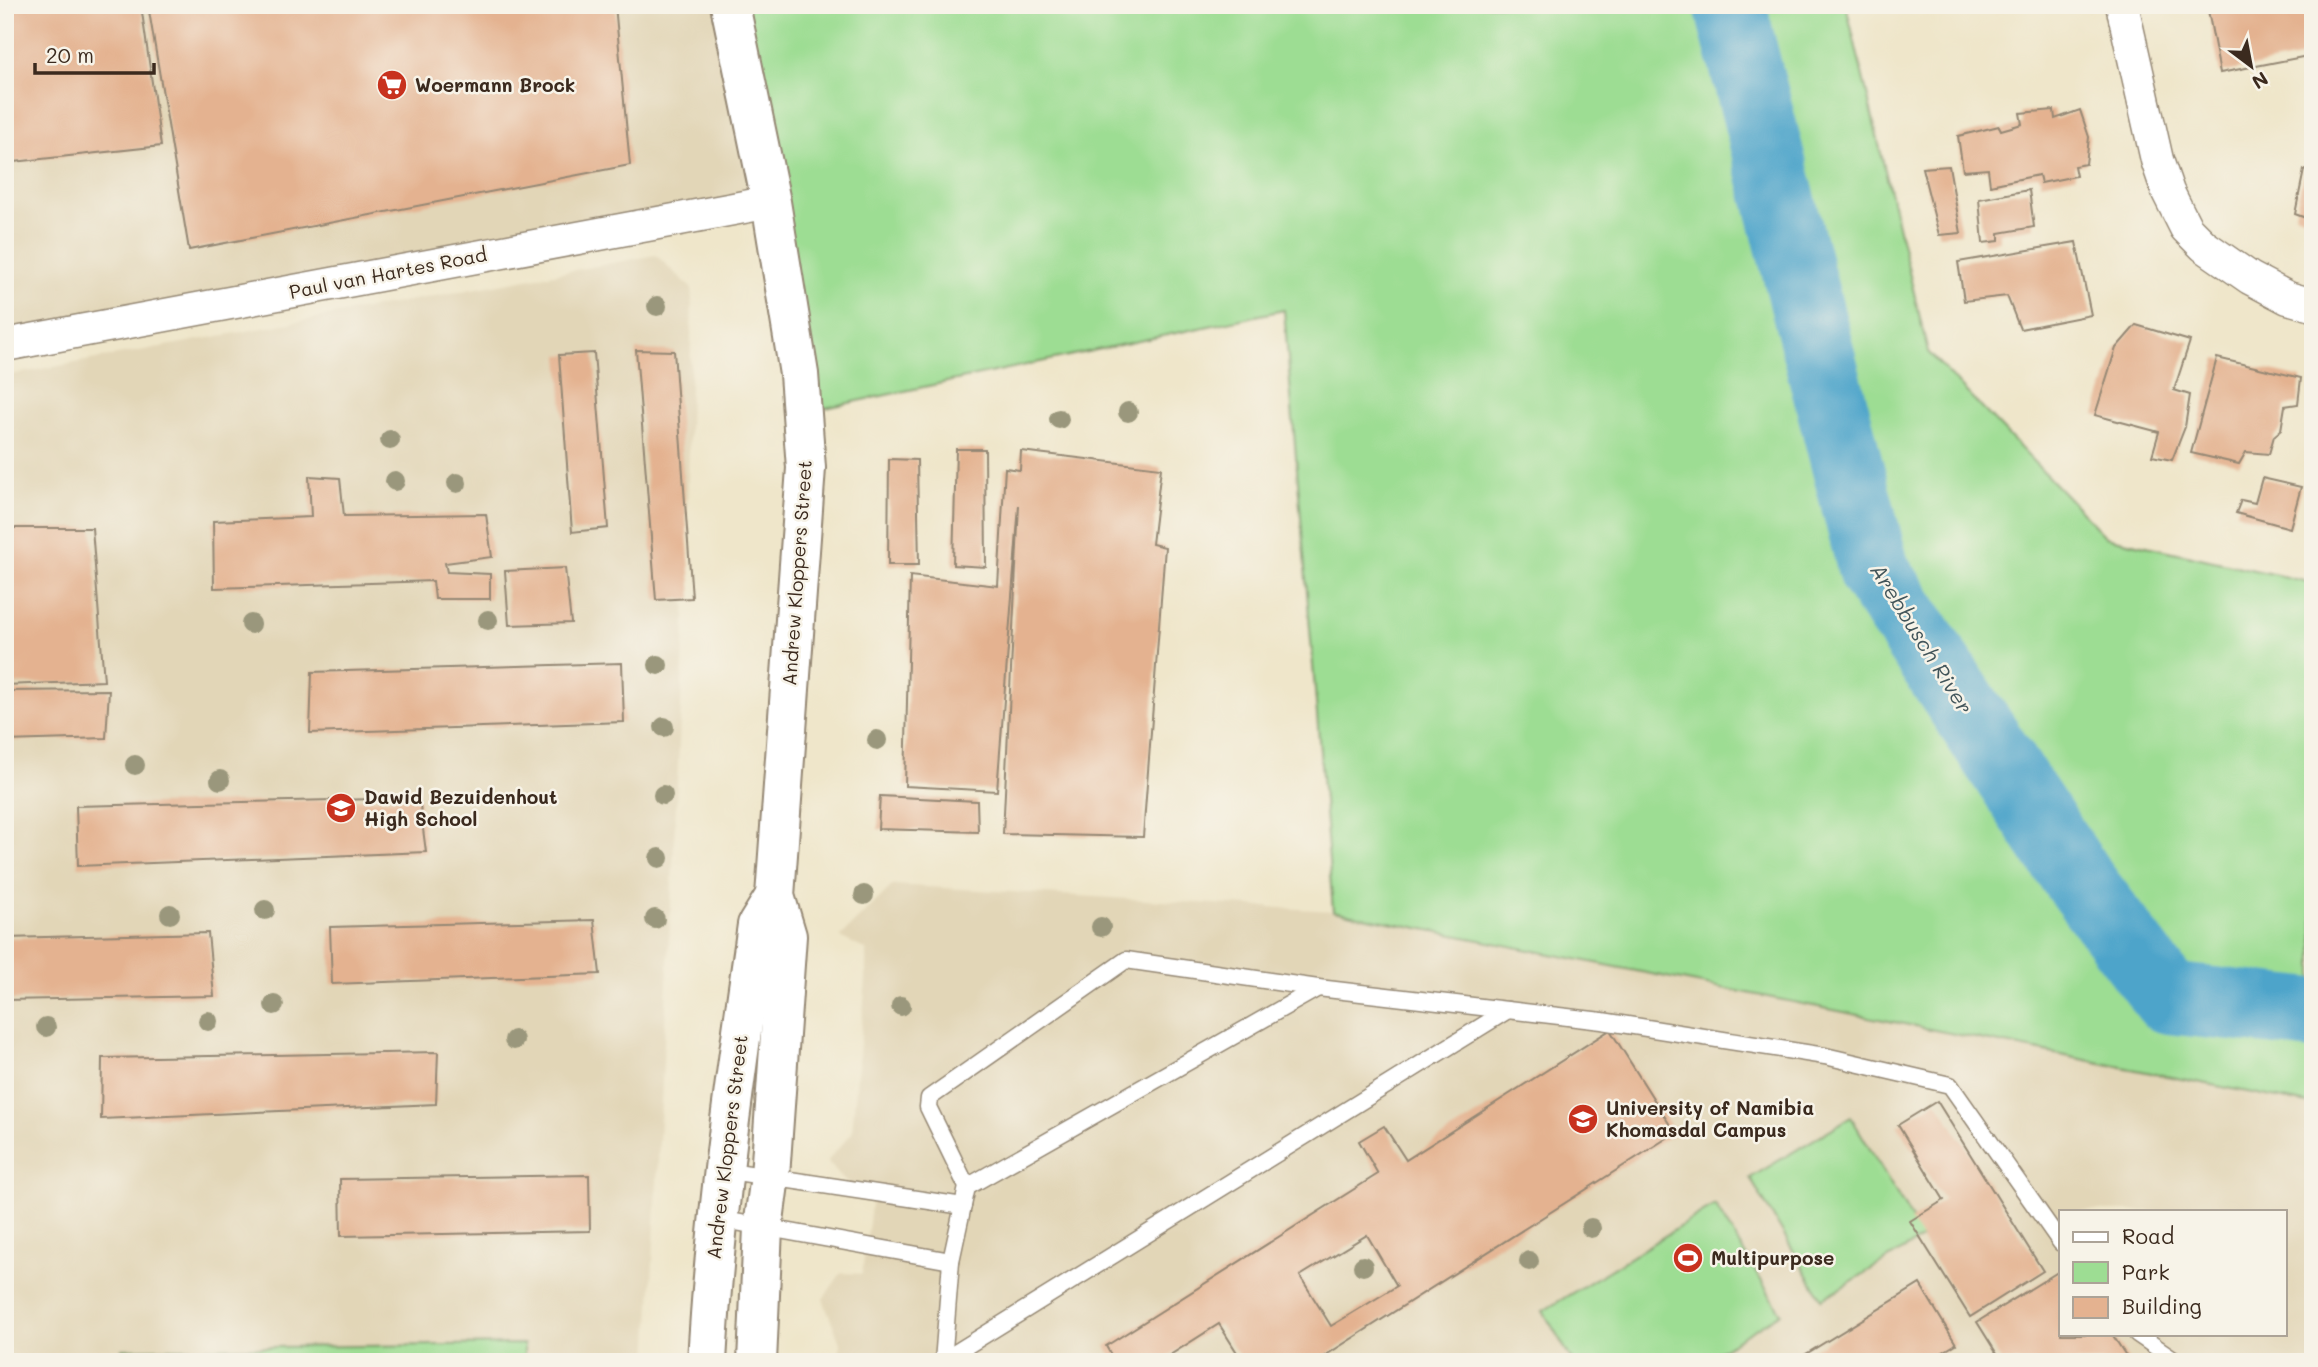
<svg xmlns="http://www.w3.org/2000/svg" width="2318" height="1367" viewBox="0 0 2318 1367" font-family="Mali,sans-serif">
  <rect width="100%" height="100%" fill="#f7f3e8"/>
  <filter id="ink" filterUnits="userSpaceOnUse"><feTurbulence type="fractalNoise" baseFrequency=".0143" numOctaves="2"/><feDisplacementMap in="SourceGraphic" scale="14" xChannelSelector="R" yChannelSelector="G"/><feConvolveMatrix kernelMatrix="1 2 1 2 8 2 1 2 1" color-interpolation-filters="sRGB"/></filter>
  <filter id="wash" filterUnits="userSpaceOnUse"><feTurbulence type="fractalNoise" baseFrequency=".00686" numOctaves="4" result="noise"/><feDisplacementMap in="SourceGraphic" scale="28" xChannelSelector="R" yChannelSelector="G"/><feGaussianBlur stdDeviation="1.57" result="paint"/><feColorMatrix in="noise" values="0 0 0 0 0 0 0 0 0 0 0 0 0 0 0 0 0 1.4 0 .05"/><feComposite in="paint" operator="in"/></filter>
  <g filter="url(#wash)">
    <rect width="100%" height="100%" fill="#efe6ca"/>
    <g fill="#e2d6b7" fill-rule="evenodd">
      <polygon points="5,5 733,5 771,202 5,345"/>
      <polygon points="656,255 692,289 685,623 648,1362 5,1362 5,376"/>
      <path d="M 893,885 L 1333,911 L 2313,1105 L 2313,1362 L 838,1362 L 840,1343 L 823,1299 L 841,1273 L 862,1274 L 871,1207 L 870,1184 L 851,1187 L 827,1161 L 852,1133 L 866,979 L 866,950 L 840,937 ZM 2061,1211 L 2285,1211 L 2285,1334 L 2061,1334 Z"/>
    </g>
    <g fill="#9ddd93" stroke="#6c8458" stroke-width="2">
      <polygon points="733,5 1846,5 1928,352 2106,537 2313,583 2313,1105 1333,911 1284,310 802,413"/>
      <polygon points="1851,1117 1923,1238 1822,1299 1750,1178"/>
      <polygon points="1715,1205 1781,1313 1701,1362 1573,1362 1543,1311"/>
      <polygon points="524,1344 524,1362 122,1362 122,1349"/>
    </g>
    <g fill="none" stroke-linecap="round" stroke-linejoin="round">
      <polyline stroke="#4ea4ca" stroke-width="72" points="1730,5 1874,571 2080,882 2168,998 2313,1014"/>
    </g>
    <g id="blocks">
      <g fill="#e4b290" fill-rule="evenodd">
        <polygon points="5,5 141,5 161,146 5,163"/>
        <polygon points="148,5 615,5 630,165 189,250"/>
        <polygon points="2207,5 2313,5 2313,55 2220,73"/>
        <polygon points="2054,110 2055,119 2080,110 2089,137 2086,164 2074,166 2076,176 2041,183 2039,175 1990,185 1988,169 1963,171 1958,136 1999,126 2001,130 2022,124 2020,113"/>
        <polygon points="1949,166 1961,233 1939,235 1922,168"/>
        <polygon points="2304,170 2313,173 2313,230 2309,229 2311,220 2295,214"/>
        <polygon points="2029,190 2034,227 1999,233 1999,241 1983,243 1979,199"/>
        <polygon points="2076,242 2091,315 2020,329 2007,296 1964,301 1958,262"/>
        <polygon points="2136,325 2190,341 2174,390 2190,395 2185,427 2172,460 2152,456 2159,432 2095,415 2116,348"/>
        <polygon points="636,350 674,351 692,598 656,600"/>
        <polygon points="594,353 608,528 572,532 559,355"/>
        <polygon points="2217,358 2301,378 2298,404 2285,406 2281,430 2274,436 2269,454 2246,452 2239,464 2191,453"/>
        <polygon points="956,449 985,449 986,567 953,565"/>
        <polygon points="1021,451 1161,468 1152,544 1165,547 1143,837 1003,834 1019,505 997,791 905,786 910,576 998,586 1005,468 1020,470"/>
        <polygon points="889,459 917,460 919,565 888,565"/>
        <polygon points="309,476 340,478 344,516 486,514 492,557 445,563 447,572 490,574 490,599 435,599 433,581 214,588 213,521 311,517"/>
        <polygon points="2262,478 2301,487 2290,528 2236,513 2241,500 2255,503"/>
        <polygon points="5,528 92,528 104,681 5,685"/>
        <polygon points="565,568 571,623 509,625 505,571"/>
        <polygon points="622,663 624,722 310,733 312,672"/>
        <polygon points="109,690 106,738 5,741 5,691"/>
        <polygon points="880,796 977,801 978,832 878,829"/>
        <polygon points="419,798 426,852 78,866 76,806"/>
        <polygon points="594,920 600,974 332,984 330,927"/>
        <polygon points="208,933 214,996 5,1000 5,938"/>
        <path d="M 1610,1030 L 1675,1133 L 1315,1362 L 1243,1362 L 1219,1324 L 1159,1362 L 1115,1362 L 1106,1346 L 1378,1174 L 1359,1141 L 1384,1126 L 1406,1160 ZM 1367,1235 L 1397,1286 L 1331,1326 L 1300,1276 Z"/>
        <polygon points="438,1052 436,1104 101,1119 102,1058"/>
        <polygon points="1937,1101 2043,1271 1970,1317 1910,1221 1944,1200 1898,1125"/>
        <polygon points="589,1175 590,1231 341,1236 340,1179"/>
        <polygon points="2061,1270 2061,1334 2112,1334 2130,1362 2002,1362 1977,1322"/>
        <polygon points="1920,1284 1956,1344 1927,1362 1793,1362"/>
      </g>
    </g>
  </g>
  <g filter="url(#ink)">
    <use href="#blocks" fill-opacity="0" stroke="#958874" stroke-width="2"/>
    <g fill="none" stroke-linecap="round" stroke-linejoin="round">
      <g stroke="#958874" stroke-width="19">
        <g id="lane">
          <polyline points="723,1170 963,1206"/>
          <polyline points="967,1187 1318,988"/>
          <polyline points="719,1219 951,1261"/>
          <polyline points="2137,1334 2178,1362"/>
          <polyline points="944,1360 1508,1010"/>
          <polyline points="943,1362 951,1261 967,1187 928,1107 929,1098 1126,960 1318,988 1602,1021 1825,1056 1950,1085 2061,1243"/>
        </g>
      </g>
      <g stroke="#958874" stroke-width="35">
        <g id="street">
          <polyline points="2122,5 2157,160 2168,192 2186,228 2204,246 2250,278 2288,298 2313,305"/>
          <polyline points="5,345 771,202"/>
        </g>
      </g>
      <g stroke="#958874" stroke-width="42">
        <g id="secondary">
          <polyline points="730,5 771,202 799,374 806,468 775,896 787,936 770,1176 763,1228 757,1362"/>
          <path d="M 707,1362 C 715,1214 736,1071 757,925 L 775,896"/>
        </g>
      </g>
      <use href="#lane" stroke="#fff" stroke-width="16"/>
      <use href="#street" stroke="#fff" stroke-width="32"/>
      <use href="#secondary" stroke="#fff" stroke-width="38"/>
    </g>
    <g fill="#9a977b">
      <circle cx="657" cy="306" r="10"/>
      <circle cx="1128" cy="412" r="10"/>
      <circle cx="1059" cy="419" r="10"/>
      <circle cx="390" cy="440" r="10"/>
      <circle cx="395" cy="481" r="10"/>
      <circle cx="457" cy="483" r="10"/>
      <circle cx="488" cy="620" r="10"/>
      <circle cx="251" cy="624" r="10"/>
      <circle cx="658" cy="665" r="10"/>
      <circle cx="664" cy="727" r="10"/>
      <circle cx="877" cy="740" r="10"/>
      <circle cx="135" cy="765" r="10"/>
      <circle cx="220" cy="780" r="10"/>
      <circle cx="663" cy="795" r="10"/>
      <circle cx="659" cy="858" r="10"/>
      <circle cx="864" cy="895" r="10"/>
      <circle cx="265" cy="910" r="10"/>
      <circle cx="170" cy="914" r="10"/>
      <circle cx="655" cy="919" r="10"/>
      <circle cx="1101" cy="927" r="10"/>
      <circle cx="274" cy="1005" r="10"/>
      <circle cx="901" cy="1006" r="10"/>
      <circle cx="208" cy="1021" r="10"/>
      <circle cx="46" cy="1027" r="10"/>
      <circle cx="514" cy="1040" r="10"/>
      <circle cx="1591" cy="1228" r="10"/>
      <circle cx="1529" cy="1261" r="10"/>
      <circle cx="1363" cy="1266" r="10"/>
    </g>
  </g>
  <defs>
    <g id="supermarket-disc" transform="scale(1.575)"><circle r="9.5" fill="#c8321e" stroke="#f7f3e8"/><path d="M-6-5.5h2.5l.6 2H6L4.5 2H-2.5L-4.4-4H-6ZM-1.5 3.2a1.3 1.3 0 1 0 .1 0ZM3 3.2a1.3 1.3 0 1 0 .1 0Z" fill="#fff"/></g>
    <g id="school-disc" transform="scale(1.575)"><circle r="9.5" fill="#c8321e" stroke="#f7f3e8"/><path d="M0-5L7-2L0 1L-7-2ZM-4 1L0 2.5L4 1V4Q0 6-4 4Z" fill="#fff"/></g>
    <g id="university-disc" transform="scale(1.575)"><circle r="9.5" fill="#c8321e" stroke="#f7f3e8"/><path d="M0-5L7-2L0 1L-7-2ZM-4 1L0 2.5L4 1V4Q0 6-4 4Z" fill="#fff"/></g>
    <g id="stadium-disc" transform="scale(1.575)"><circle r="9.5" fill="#c8321e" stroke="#f7f3e8"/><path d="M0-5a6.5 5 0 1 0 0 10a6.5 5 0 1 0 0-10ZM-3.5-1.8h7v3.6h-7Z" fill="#fff"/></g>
  </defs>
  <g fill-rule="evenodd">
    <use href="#supermarket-disc" x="392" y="85"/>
    <use href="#school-disc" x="341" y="808"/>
    <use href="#university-disc" x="1583" y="1119"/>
    <use href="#stadium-disc" x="1688" y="1258"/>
  </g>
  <g text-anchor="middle" stroke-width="5" stroke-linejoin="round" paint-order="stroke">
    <g font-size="19" font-weight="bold" fill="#3b2a1e" stroke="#f7f3e8" text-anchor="start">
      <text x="415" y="92">Woermann Brock</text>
      <text x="364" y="804">Dawid Bezuidenhout<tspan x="364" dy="22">High School</tspan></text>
      <text x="1606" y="1115">University of Namibia<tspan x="1606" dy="22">Khomasdal Campus</tspan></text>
      <text x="1711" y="1265">Multipurpose</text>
    </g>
    <g font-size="19" fill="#3b2a1e" stroke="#f7f3e8">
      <text transform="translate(388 273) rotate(-11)" y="7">Paul van Hartes Road</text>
      <text transform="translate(797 573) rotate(-86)" y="7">Andrew Kloppers Street</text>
      <text transform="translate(727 1147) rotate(-83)" y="7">Andrew Kloppers Street</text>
    </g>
    <g font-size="21" font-style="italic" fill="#42555a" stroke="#f7f3e8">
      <text transform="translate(1921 639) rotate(58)" y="7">Arebbusch River</text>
    </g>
  </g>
  <rect width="2318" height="1367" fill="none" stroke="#f7f3e8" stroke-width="28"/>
  <rect x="2059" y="1210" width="228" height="126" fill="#f7f3e8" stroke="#aca397" stroke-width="2"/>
  <rect x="2073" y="1232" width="35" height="10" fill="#ffffff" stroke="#aca397" stroke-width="2"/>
  <text x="2122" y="1244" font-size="21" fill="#3b2a1e">Road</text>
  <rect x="2073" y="1262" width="35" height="21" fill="#9ddd93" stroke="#aca397" stroke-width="2"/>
  <text x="2122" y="1280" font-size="21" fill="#3b2a1e">Park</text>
  <rect x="2073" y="1297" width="35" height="21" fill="#e4b290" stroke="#aca397" stroke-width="2"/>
  <text x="2122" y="1314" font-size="21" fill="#3b2a1e">Building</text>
  <g transform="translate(2251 66) rotate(148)" stroke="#f7f3e8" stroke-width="5" paint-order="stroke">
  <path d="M0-5L12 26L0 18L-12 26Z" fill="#3b2a1e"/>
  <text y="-10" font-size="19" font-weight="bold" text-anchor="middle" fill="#3b2a1e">N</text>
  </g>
  <path d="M35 63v10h119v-10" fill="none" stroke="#3b2a1e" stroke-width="3.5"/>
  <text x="46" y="63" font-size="21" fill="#3b2a1e" stroke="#f7f3e8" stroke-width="5" paint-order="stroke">20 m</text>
</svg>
